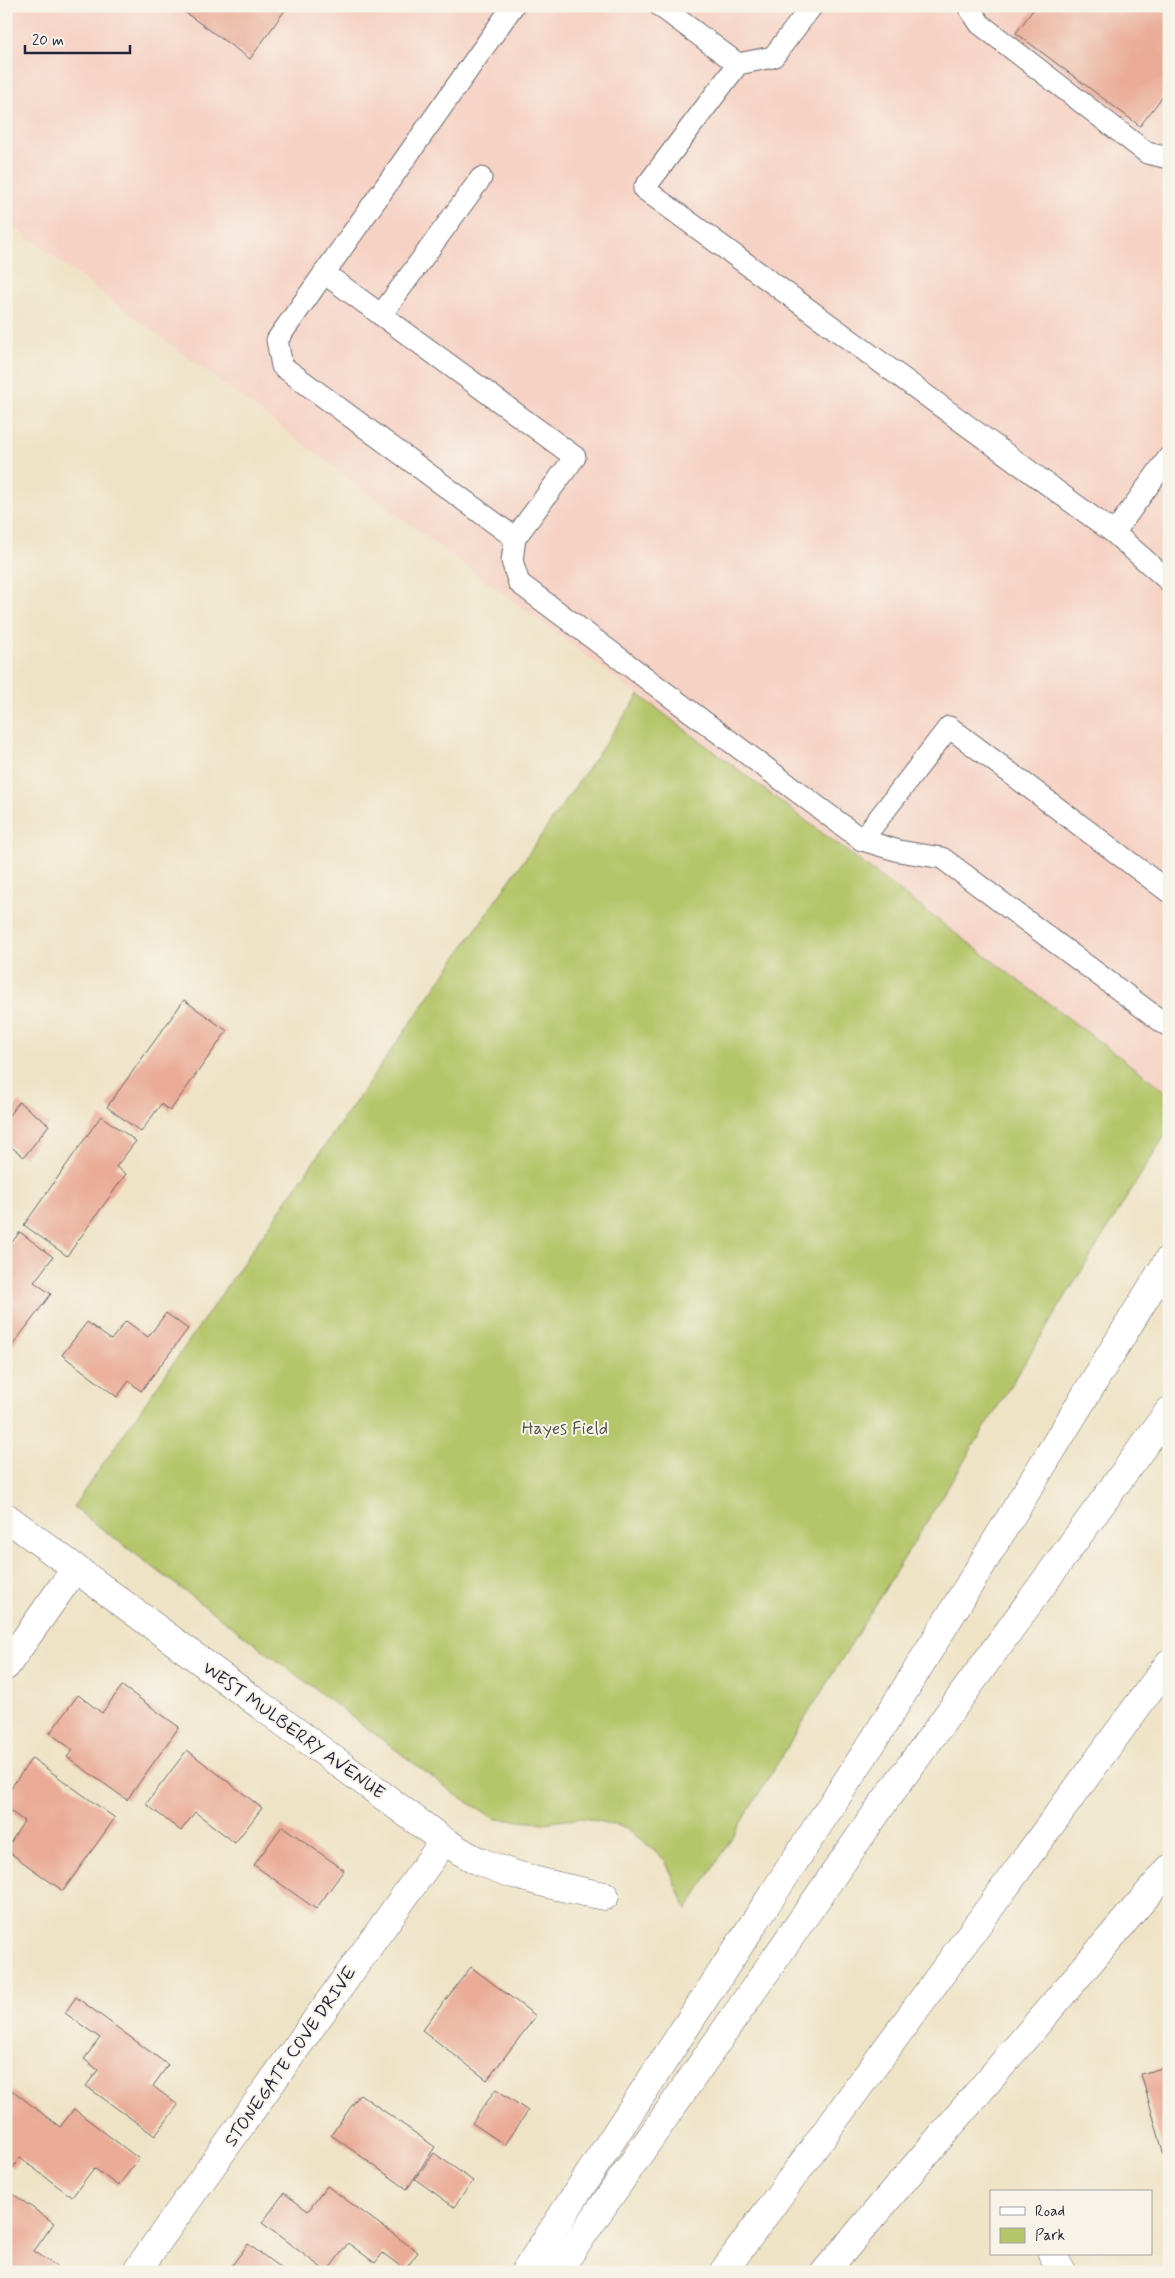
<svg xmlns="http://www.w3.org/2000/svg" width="1175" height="2278" viewBox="0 0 1175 2278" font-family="Mynerve,sans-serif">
  <rect width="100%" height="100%" fill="#f7f3e8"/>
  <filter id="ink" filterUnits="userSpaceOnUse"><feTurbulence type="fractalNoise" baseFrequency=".02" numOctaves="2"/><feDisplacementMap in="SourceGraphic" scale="10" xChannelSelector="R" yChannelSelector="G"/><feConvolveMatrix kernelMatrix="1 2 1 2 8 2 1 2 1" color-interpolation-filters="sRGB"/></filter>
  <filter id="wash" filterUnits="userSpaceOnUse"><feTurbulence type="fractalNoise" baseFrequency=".0096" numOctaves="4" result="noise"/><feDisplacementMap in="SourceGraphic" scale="20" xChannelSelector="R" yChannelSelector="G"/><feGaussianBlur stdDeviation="1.12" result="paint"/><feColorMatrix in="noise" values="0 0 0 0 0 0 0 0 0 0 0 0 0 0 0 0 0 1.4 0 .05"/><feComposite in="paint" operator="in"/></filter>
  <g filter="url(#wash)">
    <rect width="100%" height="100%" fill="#efe3c6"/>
    <polygon fill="#f6d2c4" points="6,6 1169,6 1169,1094 6,221"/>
    <polygon fill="#b5c66a" stroke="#6c7452" points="639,695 1169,1094 1169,1129 687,1910 665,1860 627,1828 584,1818 543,1823 496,1819 456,1795 73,1507"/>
    <g id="blocks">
      <g fill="#eaac97">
        <polygon points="176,6 288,6 250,59"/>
        <polygon points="1036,6 1169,6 1169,88 1140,126 1016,33"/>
        <polygon points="184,1000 227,1031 170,1111 161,1104 141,1132 107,1107"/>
        <polygon points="19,1102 49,1125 24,1157 6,1143 6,1119"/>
        <polygon points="101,1116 136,1141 116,1167 126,1174 67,1256 24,1225"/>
        <polygon points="20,1232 53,1257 34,1282 51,1294 6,1354 6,1250"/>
        <polygon points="166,1313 188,1329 141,1391 129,1381 117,1397 62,1355 87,1322 111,1340 126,1321 148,1337"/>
        <polygon points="122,1686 179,1727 127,1800 67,1757 73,1750 50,1733 78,1695 102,1713"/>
        <polygon points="187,1750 262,1808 235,1843 195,1812 181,1831 146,1804"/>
        <polygon points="32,1758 115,1818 63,1891 6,1850 24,1821 6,1808 6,1795"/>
        <polygon points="282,1826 344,1870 316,1909 254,1865"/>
        <polygon points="471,1967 536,2016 487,2080 422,2030"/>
        <polygon points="76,1997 168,2065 153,2086 178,2105 155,2136 86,2086 98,2070 84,2059 100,2038 65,2013"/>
        <polygon points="1169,2066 1169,2169 1168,2169 1141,2074"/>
        <polygon points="496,2089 528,2111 505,2145 472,2123"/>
        <polygon points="13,2091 60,2127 74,2109 139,2159 118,2186 94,2168 72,2197 20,2158 13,2168 6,2163 6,2099"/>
        <polygon points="360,2094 435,2147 407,2189 331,2135"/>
        <polygon points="434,2153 473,2181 454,2207 415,2179"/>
        <polygon points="327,2186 418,2252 405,2270 383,2253 375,2263 348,2243 327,2272 262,2223 284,2193 308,2211"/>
        <polygon points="6,2189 54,2223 34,2251 61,2270 60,2272 6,2272"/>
        <polygon points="248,2244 286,2272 227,2272"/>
      </g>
    </g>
  </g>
  <g filter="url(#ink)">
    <use href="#blocks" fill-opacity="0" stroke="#6a666c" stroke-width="1"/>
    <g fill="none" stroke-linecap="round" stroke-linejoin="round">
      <g stroke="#6a666c" stroke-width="23">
        <g id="lane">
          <polyline points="513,6 277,340 282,366 515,538 512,561 519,583 862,840 899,851 942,858 1165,1024 1169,1019"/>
          <polyline points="660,6 738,64"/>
          <polyline points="812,6 773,57 738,64 644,189 1114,533 1169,457"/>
          <polyline points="968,6 980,24 1147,153 1169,158"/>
          <polyline points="324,273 575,457 515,538"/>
          <polyline points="381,315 481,178"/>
          <polyline points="1114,533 1169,581"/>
          <polyline points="862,840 949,727 1169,892"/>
        </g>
      </g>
      <g stroke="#6a666c" stroke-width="29">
        <g id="street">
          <path d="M 6,1517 L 444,1841 C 456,1848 468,1857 481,1862 C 521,1879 563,1888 605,1896"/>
          <polyline points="6,1666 75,1569"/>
          <polyline points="1052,2254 1062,2272"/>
          <polyline points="136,2272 444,1841"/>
        </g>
      </g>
      <g stroke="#6a666c" stroke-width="29">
        <g id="highway">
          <polyline points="525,2272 874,1740 1169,1259"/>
          <polyline points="557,2272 884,1802 1169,1411"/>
          <polyline points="723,2272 1169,1663"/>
          <polyline points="825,2272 1169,1869"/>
        </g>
      </g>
      <use href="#lane" stroke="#fff" stroke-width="21"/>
      <use href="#street" stroke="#fff" stroke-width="28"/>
      <use href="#highway" stroke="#fff" stroke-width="28"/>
    </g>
  </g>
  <g text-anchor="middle" stroke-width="4" stroke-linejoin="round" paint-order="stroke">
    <g font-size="18" fill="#4e5349" stroke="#f7f3e8">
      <text x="565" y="1434">Hayes Field</text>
    </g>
    <g font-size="18" fill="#22223b" stroke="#f7f3e8">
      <text transform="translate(294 1730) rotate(36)" y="6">WEST MULBERRY AVENUE</text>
      <text transform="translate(290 2056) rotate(-55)" y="6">STONEGATE COVE DRIVE</text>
    </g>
  </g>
  <rect width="1175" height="2278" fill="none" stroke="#f7f3e8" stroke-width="25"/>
  <rect x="990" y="2190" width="162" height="65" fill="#f7f3e8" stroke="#a29fa3"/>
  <rect x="1000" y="2207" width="25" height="8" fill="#ffffff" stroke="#a29fa3"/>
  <text x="1035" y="2216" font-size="15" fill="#22223b">Road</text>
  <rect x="1000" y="2228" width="25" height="15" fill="#b5c66a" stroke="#a29fa3"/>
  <text x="1035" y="2240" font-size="15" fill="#22223b">Park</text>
  <path d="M25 45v8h105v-8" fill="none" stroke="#22223b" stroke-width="2.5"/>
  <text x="32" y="45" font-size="15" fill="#22223b" stroke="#f7f3e8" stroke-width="4" paint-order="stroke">20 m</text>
</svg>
